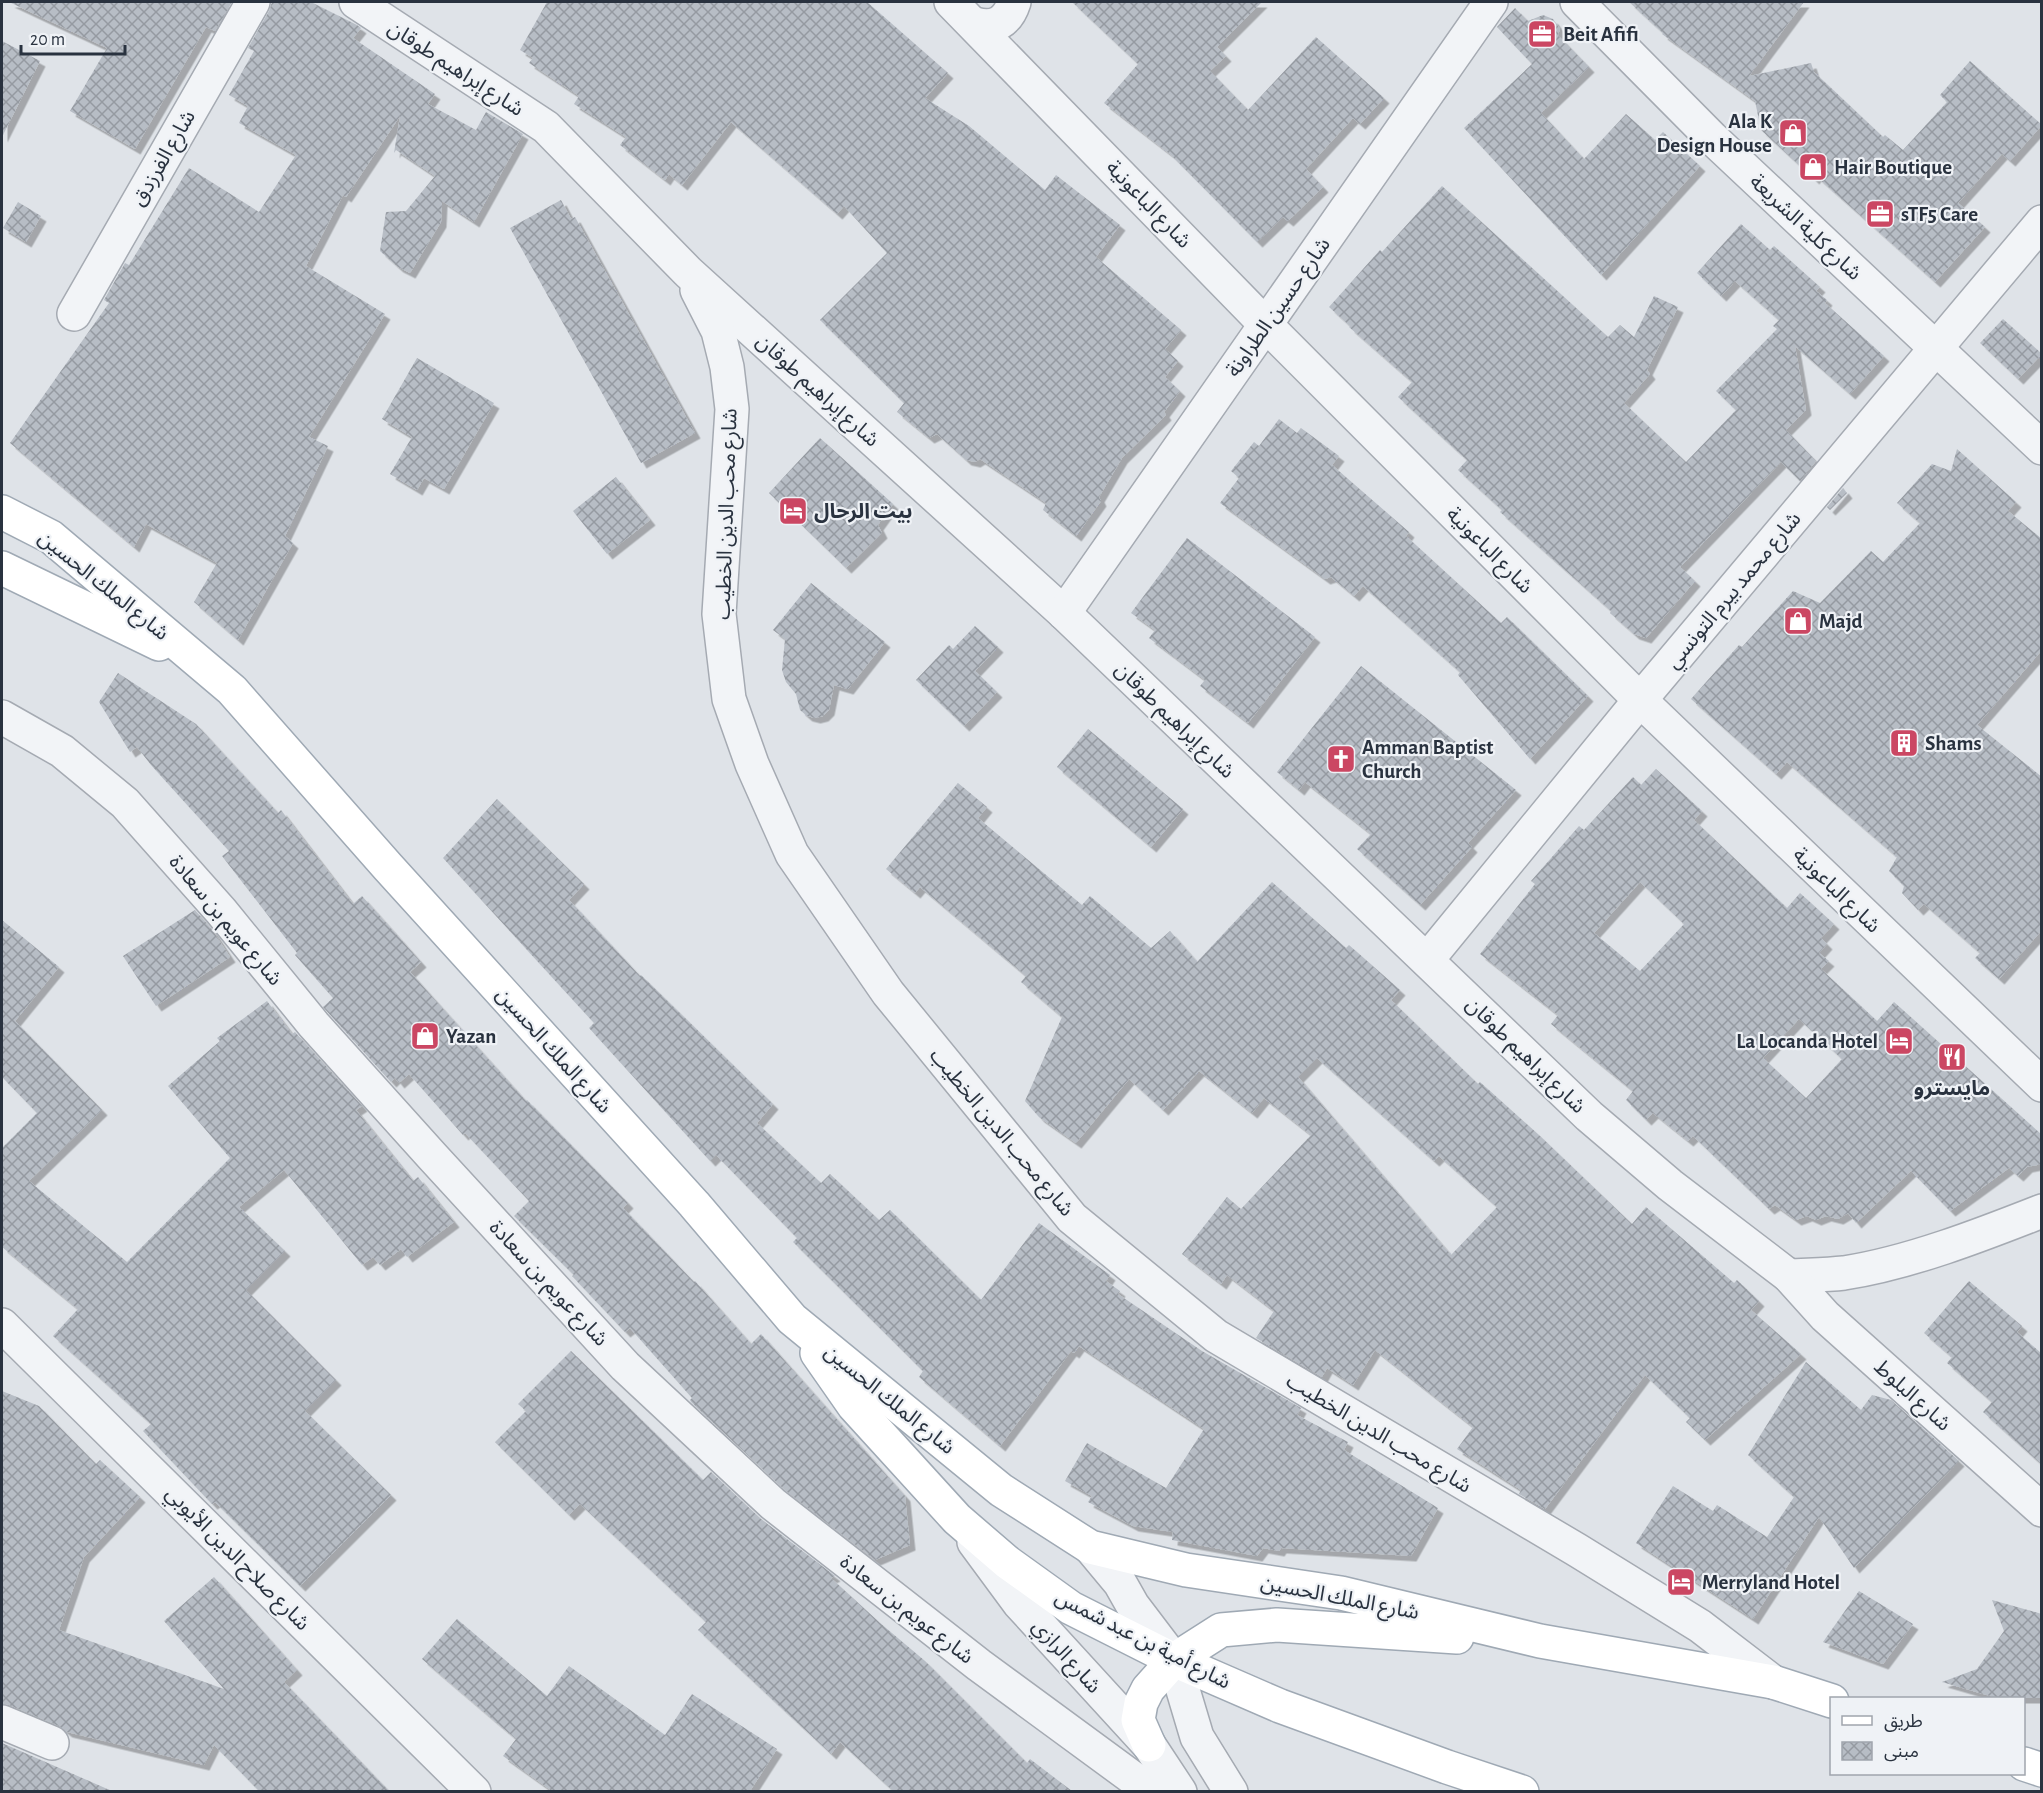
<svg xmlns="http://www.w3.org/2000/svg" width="2043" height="1793" viewBox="0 0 2043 1793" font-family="'Alegreya Sans','Noto Sans Arabic',sans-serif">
  <defs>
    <pattern id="building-cross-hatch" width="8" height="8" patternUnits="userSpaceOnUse" patternTransform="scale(1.5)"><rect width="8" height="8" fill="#b7bdc5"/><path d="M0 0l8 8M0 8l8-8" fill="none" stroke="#959aa1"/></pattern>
    <filter id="shadow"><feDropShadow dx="5.5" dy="5.5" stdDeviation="0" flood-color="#0004"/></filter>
  </defs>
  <rect width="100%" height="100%" fill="#dfe3e8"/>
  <g fill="url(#building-cross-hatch)" fill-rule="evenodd" filter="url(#shadow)">
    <polygon points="9,2 232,2 215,31 206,27 135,149 70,111 107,48"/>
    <polygon points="272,2 311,2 357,25 361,28 353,38 435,94 428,104 476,130 486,112 523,134 474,222 442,201 441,222 410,273 398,267 380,251 386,212 406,211 435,176 396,150 394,153 400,116 346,197 343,195 306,266 385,314 309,437 328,446 285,536 293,543 238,640 194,602 217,563 146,524 134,547 10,443 109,303 104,300 125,263 129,265 189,168 259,212 296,155 239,123 248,106 229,95 254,51 248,48 269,11"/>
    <polygon points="547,2 867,2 948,73 925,98 969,126 1045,190 1056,175 1120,225 1096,257 1181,330 1165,349 1178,361 1165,377 1180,391 1164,412 1166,415 1122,458 1099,497 1101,501 1076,536 1043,510 1046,503 980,459 975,462 966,460 937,434 929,438 897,412 904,403 820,320 887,253 844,206 837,214 731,122 682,185 669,174 665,180 620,145 626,137 574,104 579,96 529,63 533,58 520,50"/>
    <polygon points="1072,2 1262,2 1217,47 1226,56 1210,71 1248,110 1316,37 1384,98 1360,124 1353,118 1306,169 1323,187 1288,221 1283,217 1257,242 1170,154 1104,103 1138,64"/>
    <polygon points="1629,2 1804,2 1749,76 1811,63 1814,72 1883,137 1885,135 1903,150 1947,102 1940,95 1970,61 2042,125 2010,161 2002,154 1958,203 1985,227 1935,282 1816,176 1814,179 1761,130 1755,101 1662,34 1663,33"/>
    <polygon points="1515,8 1528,21 1543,15 1553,19 1560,29 1558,35 1589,67 1541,113 1584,159 1626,114 1655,140 1663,132 1700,166 1601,275 1464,128 1532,64 1497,27"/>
    <polygon points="2,41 40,61 2,137"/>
    <polygon points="1442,186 1608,337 1620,325 1634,337 1654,296 1678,307 1647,370 1650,374 1624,403 1686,462 1736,410 1716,391 1777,329 1773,326 1779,320 1735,281 1721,296 1697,273 1741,224 1770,250 1774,246 1820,287 1816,291 1827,300 1825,303 1884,356 1850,394 1795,346 1806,410 1786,430 1816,461 1800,481 1781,462 1680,567 1695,581 1646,638 1634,634 1610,613 1611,611 1500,512 1502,510 1458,470 1467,460 1398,397 1412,382 1349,327 1350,326 1329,307 1380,250 1382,252"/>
    <polygon points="561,200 571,219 575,217 695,433 641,463 510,228"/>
    <polygon points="18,202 41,216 26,242 3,228"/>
    <polygon points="2003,319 2042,354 2018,379 1980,343"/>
    <polygon points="417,358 494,403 444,489 424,478 417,490 390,474 412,437 382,419"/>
    <polygon points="1279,419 1297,433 1301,428 1339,456 1332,465 1409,532 1406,536 1501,623 1507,617 1588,696 1530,759 1458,675 1460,672 1363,586 1354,596 1331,577 1325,579 1220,503 1239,478 1231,471 1254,442 1259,446"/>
    <polygon points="820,438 893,504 878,525 882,533 846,568 769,493"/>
    <polygon points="1957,449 2016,502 2008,511 2042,539 2042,650 1977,725 2042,777 2042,930 1999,979 1975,958 1980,953 1924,904 1918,910 1902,893 1904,886 1889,871 1897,857 1787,762 1776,774 1691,699 1739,645 1742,647 1793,591 1820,603 1871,551 1883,562 1920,523 1897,503 1932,464 1951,471"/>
    <polygon points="616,477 650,520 607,554 573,511"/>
    <polygon points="1843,488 1847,493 1830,510 1827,507"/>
    <polygon points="1187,538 1315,637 1248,723 1200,686 1205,680 1149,638 1155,630 1131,613"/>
    <polygon points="811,583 885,642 848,689 834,685 829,710 823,716 815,718 807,716 800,710 796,694 786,682 782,670 785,639 773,630"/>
    <polygon points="975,626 998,647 975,671 997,692 964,726 916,680 949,645 953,649"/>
    <polygon points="1361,666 1516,790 1468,843 1472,847 1420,905 1357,849 1371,834 1305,782 1299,790 1277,772"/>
    <polygon points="118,673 196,724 278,813 281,810 353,904 362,896 421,962 410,972 526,1101 527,1100 628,1203 623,1208 694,1282 695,1281 751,1344 761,1334 905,1496 910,1545 875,1560 785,1490 691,1402 690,1400 692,1398 630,1328 625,1332 572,1276 574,1275 514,1216 529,1201 465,1133 463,1135 409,1074 399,1083 395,1078 391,1082 323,1007 333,998 295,955 297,953 222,856 229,851 151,765 137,747 130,752 99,702"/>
    <polygon points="1088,729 1183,809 1151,847 1057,767"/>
    <path d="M 1656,769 L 1702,811 L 1694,820 L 1787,908 L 1800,893 L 1834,924 L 1821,938 L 1827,944 L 1819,953 L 1829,961 L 1821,969 L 1877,1021 L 1894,1002 L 2042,1135 L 2042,1164 L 2027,1167 L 2018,1176 L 2009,1168 L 1950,1211 L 1911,1171 L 1856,1223 L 1848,1213 L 1838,1219 L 1826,1216 L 1816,1220 L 1807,1216 L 1796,1220 L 1775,1205 L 1769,1209 L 1693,1136 L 1688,1141 L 1653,1113 L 1646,1120 L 1626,1100 L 1633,1091 L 1551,1024 L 1558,1015 L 1480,954 L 1535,884 L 1531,881 L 1579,826 L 1584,830 L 1633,777 L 1641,785 ZM 1640,882 L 1684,924 L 1640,971 L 1594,933 ZM 1799,1019 L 1842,1059 L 1806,1098 L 1763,1058 Z"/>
    <path d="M 958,783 L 987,807 L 978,818 L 1082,905 L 1090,896 L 1151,948 L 1170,931 L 1197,962 L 1272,882 L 1346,948 L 1349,945 L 1400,990 L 1391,1000 L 1478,1084 L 1480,1082 L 1540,1136 L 1632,1224 L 1646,1207 L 1734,1283 L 1737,1280 L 1759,1301 L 1751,1310 L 1801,1354 L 1705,1440 L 1686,1422 L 1690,1418 L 1645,1375 L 1545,1509 L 1519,1494 L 1521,1490 L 1457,1449 L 1473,1427 L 1375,1350 L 1353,1385 L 1327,1368 L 1322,1377 L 1256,1338 L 1274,1311 L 1227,1275 L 1221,1284 L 1182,1254 L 1227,1197 L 1241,1209 L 1311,1135 L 1264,1098 L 1252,1113 L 1199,1071 L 1163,1110 L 1129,1079 L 1076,1143 L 1039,1117 L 1025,1101 L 1062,1017 L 1021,982 L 1026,976 L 920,887 L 915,893 L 886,869 ZM 1317,1058 L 1434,1161 L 1439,1156 L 1497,1207 L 1451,1255 L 1298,1077 Z"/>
    <polygon points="497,799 584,884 569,900 640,976 641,975 773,1104 757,1123 821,1183 830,1174 879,1220 890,1210 981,1300 1039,1223 1110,1275 1106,1281 1120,1291 1118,1294 1202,1351 1301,1408 1297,1415 1348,1442 1344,1450 1438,1508 1411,1556 1281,1548 1279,1551 1263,1548 1257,1556 1172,1540 1173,1532 1133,1526 1088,1502 1092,1496 1065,1481 1087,1443 1166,1488 1204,1429 1079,1346 1074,1353 1071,1351 1000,1446 919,1377 923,1371 793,1242 797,1238 716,1155 710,1161 589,1028 594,1023 443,858"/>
    <polygon points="195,910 213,931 230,957 156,1006 123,956"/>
    <polygon points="2,920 59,967 15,1021 102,1110 29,1181 127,1262 230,1158 168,1086 220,1041 217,1038 267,1001 292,1034 295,1032 362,1106 356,1110 413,1181 418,1177 454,1222 407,1257 401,1249 380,1265 373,1257 362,1265 284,1170 239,1207 285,1251 246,1290 336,1380 305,1411 391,1495 300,1586 215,1502 212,1504 143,1431 151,1424 53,1336 78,1309 2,1247 2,1148 37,1113 2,1077"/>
    <polygon points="1969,1281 2022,1326 2017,1332 2042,1354 2042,1465 1983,1412 1992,1402 1947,1363 1952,1357 1924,1333"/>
    <polygon points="571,1351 703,1480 711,1472 761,1519 835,1576 831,1578 880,1623 925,1661 1027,1763 1030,1759 1072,1791 893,1791 840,1742 831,1754 698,1630 706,1622 580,1504 569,1515 495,1442 526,1411 518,1404"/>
    <polygon points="1806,1362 1861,1410 1872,1395 1891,1400 1959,1461 1854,1568 1819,1517 1753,1619 1636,1543 1673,1486 1713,1511 1717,1505 1767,1537 1794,1497 1748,1455"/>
    <polygon points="2,1391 39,1406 96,1464 100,1460 140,1497 84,1557 59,1630 224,1689 164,1621 214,1577 297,1670 284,1682 389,1791 259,1791 214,1745 204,1765 67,1732 59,1726 9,1705 2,1704"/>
    <polygon points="1859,1591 1913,1624 1883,1664 1823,1642"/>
    <polygon points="1992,1600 2042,1614 2042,1698 1997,1698 1942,1682 1977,1669 2004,1631"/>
    <polygon points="457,1619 547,1696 569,1666 665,1735 692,1694 777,1749 750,1791 552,1791 503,1756 516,1739 422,1659"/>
    <polygon points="2,1743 112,1791 2,1791"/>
  </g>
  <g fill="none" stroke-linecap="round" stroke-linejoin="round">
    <g stroke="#a5aab2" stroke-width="36">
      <g id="minor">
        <path d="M 356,2 L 546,127 L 688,272 L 1064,613 L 1589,1116 L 1670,1185 L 1789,1276 C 1807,1275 1826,1275 1844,1273 C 1909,1263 1981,1235 2042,1211"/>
        <polyline points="951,2 1266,325 1640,700 2042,1085"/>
        <polyline points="1577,2 1712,138 2042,448"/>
        <path d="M 975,24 C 995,30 1008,21 1014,2"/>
        <polyline points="697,290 718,331 727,367 732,409 719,614 729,699 752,764 792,854 888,993 1072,1218 1216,1336 1577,1550 1700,1626 1773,1682"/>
        <polyline points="74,314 253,2"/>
        <polyline points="1064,613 1491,2"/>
        <polyline points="2,717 62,751 125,803 221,911 314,1025 432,1156 625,1366 773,1504 979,1665 1152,1792"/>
        <polyline points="1427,960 1640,700 2042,222"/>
        <polyline points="1789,1276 1825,1316 2042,1510"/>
        <polyline points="2,1325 474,1792"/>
        <polyline points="974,1542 1019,1603 1149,1745 1180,1792"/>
        <polyline points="1090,1547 1120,1583 1133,1606 1174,1660 1197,1737 1231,1792"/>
        <polyline points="2,1722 52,1743"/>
      </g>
    </g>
    <g stroke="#9fa9b4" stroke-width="36">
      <g id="major">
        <polyline points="2,512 51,537 232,690 388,867 694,1204 792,1319 1001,1490 1090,1547 1186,1570 1341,1593 1540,1641 1773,1682 1832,1701"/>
        <polyline points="2,568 159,644"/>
        <polyline points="817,1353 854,1406 957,1519 1007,1562 1071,1608 1174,1660 1280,1706 1447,1767 1522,1792"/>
        <polyline points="1149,1745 1138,1720 1141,1703 1148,1689 1174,1660 1221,1630 1277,1625 1457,1637"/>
        <polyline points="2024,1764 2042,1770"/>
      </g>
    </g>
    <use href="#minor" stroke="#f2f4f7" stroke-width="33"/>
    <use href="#major" stroke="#fff" stroke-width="33"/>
  </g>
  <defs>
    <g id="office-square" transform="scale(1.5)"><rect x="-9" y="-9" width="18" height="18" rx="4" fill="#cb4763" stroke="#eff2f6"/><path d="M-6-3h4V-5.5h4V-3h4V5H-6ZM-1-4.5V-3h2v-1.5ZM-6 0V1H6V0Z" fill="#fff"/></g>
    <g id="shop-square" transform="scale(1.5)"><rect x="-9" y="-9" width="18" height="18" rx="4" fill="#cb4763" stroke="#eff2f6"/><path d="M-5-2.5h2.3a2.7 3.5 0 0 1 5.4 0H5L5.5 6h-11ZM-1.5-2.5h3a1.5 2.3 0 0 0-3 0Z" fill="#fff"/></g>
    <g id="hotel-square" transform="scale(1.5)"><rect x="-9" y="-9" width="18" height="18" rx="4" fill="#cb4763" stroke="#eff2f6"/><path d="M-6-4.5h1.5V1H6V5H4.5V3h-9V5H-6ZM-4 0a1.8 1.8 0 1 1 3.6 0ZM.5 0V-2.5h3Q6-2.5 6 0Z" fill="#fff"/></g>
    <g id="building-square" transform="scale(1.5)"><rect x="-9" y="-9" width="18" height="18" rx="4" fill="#cb4763" stroke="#eff2f6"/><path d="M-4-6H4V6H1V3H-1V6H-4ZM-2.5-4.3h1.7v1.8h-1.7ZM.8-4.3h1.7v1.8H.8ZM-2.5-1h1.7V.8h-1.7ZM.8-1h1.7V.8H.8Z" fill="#fff"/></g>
    <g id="church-square" transform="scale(1.5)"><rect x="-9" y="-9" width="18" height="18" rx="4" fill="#cb4763" stroke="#eff2f6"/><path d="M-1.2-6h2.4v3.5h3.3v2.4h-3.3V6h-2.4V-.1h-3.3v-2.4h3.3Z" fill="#fff"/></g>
    <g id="restaurant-square" transform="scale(1.5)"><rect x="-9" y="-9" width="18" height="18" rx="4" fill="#cb4763" stroke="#eff2f6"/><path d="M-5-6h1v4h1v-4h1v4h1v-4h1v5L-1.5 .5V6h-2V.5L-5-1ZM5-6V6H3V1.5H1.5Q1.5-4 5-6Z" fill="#fff"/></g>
  </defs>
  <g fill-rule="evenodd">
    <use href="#office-square" x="1542" y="34"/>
    <use href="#shop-square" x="1793" y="133"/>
    <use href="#shop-square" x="1813" y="167"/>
    <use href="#office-square" x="1880" y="214"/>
    <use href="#hotel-square" x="793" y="511"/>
    <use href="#shop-square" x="1798" y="621"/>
    <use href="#building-square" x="1904" y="743"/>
    <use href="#church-square" x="1341" y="759"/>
    <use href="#shop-square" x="425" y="1036"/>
    <use href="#hotel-square" x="1899" y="1041"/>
    <use href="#restaurant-square" x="1952" y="1057"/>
    <use href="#hotel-square" x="1681" y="1582"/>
  </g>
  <g text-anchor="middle" stroke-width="4.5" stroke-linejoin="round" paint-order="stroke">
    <g font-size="21" font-weight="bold" fill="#29323f" stroke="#eff2f6" text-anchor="start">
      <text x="1563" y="41">Beit Afifi</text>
      <text x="1772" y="128" text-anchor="end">Ala K<tspan x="1772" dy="24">Design House</tspan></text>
      <text x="1834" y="174">Hair Boutique</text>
      <text x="1901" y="221">sTF5 Care</text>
      <text x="814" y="518">بيت الرحال</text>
      <text x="1819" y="628">Majd</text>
      <text x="1925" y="750">Shams</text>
      <text x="1362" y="754">Amman Baptist<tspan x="1362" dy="24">Church</tspan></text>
      <text x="446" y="1043">Yazan</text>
      <text x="1878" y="1048" text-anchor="end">La Locanda Hotel</text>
      <text x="1952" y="1095" text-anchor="middle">مايسترو</text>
      <text x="1702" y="1589">Merryland Hotel</text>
    </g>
    <g font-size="21" fill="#29323f" stroke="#eff2f6">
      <text transform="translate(456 68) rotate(33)" y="7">شارع إبراهيم طوقان</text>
      <text transform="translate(163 158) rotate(-60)" y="7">شارع الفرزدق</text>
      <text transform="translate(1149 204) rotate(46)" y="7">شارع الباعونية</text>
      <text transform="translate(1806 227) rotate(43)" y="7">شارع كلية الشريعة</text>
      <text transform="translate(1278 307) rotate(-55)" y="7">شارع حسين الطراونة</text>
      <text transform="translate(818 390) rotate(42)" y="7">شارع إبراهيم طوقان</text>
      <text transform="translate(726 514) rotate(-88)" y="7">شارع محب الدين الخطيب</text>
      <text transform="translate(1490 550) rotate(45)" y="7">شارع الباعونية</text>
      <text transform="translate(104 585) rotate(39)" y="7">شارع الملك الحسين</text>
      <text transform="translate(1733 590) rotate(-50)" y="7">شارع محمد بيرم التونسي</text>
      <text transform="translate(1175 720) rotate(44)" y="7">شارع إبراهيم طوقان</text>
      <text transform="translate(1837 890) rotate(44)" y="7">شارع الباعونية</text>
      <text transform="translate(226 920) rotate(50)" y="7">شارع عويم بن سعادة</text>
      <text transform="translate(554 1050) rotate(48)" y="7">شارع الملك الحسين</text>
      <text transform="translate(1526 1055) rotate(44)" y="7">شارع إبراهيم طوقان</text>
      <text transform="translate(1002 1132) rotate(50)" y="7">شارع محب الدين الخطيب</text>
      <text transform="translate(549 1283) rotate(47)" y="7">شارع عويم بن سعادة</text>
      <text transform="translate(1913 1395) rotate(42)" y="7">شارع البلوط</text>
      <text transform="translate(890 1399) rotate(39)" y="7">شارع الملك الحسين</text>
      <text transform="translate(1379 1433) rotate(31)" y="7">شارع محب الدين الخطيب</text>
      <text transform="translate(238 1558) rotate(45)" y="7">شارع صلاح الدين الأيوبي</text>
      <text transform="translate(1340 1597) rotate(11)" y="7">شارع الملك الحسين</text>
      <text transform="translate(907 1609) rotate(38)" y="7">شارع عويم بن سعادة</text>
      <text transform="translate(1143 1639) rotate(27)" y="7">شارع أمية بن عبد شمس</text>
      <text transform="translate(1067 1656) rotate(48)" y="7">شارع الرازي</text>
    </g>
  </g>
  <rect width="2043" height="1793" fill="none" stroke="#29323f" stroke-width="6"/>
  <rect x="1830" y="1697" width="195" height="78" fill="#eff2f6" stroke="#a0a5ad" stroke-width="1.5"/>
  <rect x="1842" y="1716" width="30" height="9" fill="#ffffff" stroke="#a0a5ad" stroke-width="1.5"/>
  <text x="1884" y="1727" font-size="18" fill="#29323f">طريق</text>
  <rect x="1842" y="1742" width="30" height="18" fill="url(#building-cross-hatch)" stroke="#a0a5ad" stroke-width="1.5"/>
  <text x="1884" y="1757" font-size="18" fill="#29323f">مبنى</text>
  <path d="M21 45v9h104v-9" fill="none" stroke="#29323f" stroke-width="3"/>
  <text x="30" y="45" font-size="18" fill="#29323f" stroke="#eff2f6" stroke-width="4.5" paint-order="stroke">20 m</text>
</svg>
